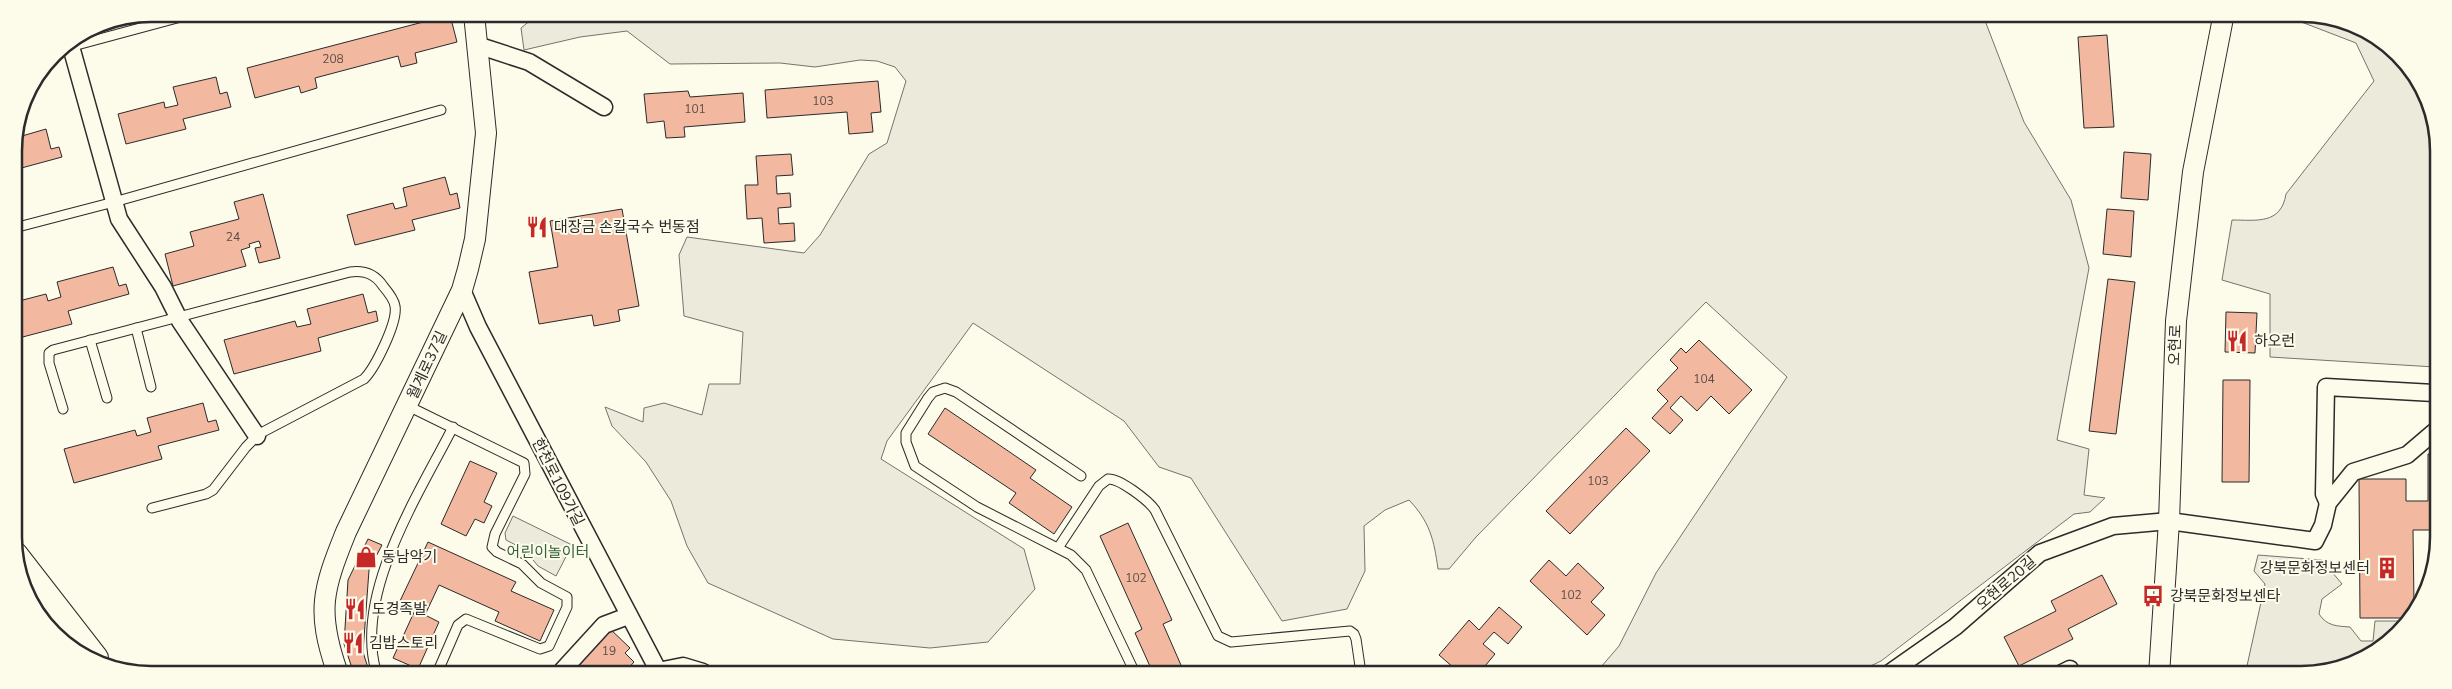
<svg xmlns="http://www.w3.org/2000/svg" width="2452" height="689" viewBox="0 0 2452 689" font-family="'Nunito Sans','Noto Sans KR',sans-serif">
  <rect width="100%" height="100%" fill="#fdfbea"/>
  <g fill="#ecebdb" stroke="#74746e">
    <path d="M 537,15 L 1984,18 L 2024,122 L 2071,200 L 2089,268 L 2057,440 L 2089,449 L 2084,495 L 2105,498 L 2090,512 L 2074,514 L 1881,661 L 1854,674 L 1595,674 L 1619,646 L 1656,573 L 1787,377 L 1706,302 L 1476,537 L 1449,569 L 1438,569 C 1434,540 1430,522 1409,500 L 1385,510 L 1364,526 L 1365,571 L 1347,609 L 1282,621 L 1191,478 L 1159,467 L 1124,421 L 973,323 L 887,441 L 881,459 L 1024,549 L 1035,589 L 988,642 L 930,648 L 833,639 L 708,583 L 687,546 L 671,501 L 646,462 L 612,426 L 605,407 L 643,422 L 644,408 L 664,403 L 702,415 L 709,384 L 740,384 L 743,332 L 684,316 L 679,255 L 687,237 L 804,253 L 820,235 L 869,154 L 887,143 L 906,81 L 895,67 L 877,61 L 860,60 L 815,67 L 780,63 L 670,64 L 627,31 L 580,37 L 524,50 L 521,28 Z"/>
    <path d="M 2291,18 L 2336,18 L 2404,60 L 2436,125 L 2435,367 L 2270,357 L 2270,294 L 2222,280 L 2232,220 C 2256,220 2281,225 2286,194 L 2374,81 L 2356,43 Z"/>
    <polygon points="513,516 572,545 556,576 538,566 525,550 506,540 505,533"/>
    <path d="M 2258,555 L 2322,560 L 2342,584 L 2322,599 L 2319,614 C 2327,626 2336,626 2350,627 L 2361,641 L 2373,641 L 2375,621 L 2404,621 L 2391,641 L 2353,665 L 2309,675 L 2245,675 L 2265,584 L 2254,571 Z"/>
  </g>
  <g fill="#f2b8a0" stroke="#2b2b2b">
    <polygon points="450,15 457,42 415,53 417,63 401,67 398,56 315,78 317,88 301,93 299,86 255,98 247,68"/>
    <polygon points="2107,35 2114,127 2084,128 2078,37"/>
    <polygon points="216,77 220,94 227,92 231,107 183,119 186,129 126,144 118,114 164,102 165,108 178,105 173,87"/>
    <polygon points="878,81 881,112 871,113 873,132 849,134 847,112 767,118 765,90"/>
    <polygon points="688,91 690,97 743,93 745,122 684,127 685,137 666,138 664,121 647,123 644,94"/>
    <polygon points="46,129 51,149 59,147 62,157 14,170 15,138"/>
    <polygon points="2124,152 2151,154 2148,200 2121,198"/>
    <polygon points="791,154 793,175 776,176 777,194 790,193 791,207 778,208 779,224 794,223 795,241 764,243 762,218 747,219 745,185 758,185 756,156"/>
    <polygon points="445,177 450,195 457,193 460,208 412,220 415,230 355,245 347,215 393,203 395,209 407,206 403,188"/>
    <polygon points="263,194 280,258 259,263 255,248 261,247 259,241 249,244 250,247 241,250 246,266 173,286 165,254 194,246 190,232 239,219 234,202"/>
    <polygon points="622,209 639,306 618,310 620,321 594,326 592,315 539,324 529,272 558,267 550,221"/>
    <polygon points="2107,209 2134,211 2131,257 2103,254"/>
    <polygon points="113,267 119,286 126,284 129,294 68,311 72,324 15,339 15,302 46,294 48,301 61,297 57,282"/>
    <polygon points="2108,279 2135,282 2116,434 2089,431"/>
    <polygon points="363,294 368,313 376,311 378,321 318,338 321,351 234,374 224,340 295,321 297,327 311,324 307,309"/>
    <polygon points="2226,312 2257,313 2255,353 2225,352"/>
    <polygon points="1699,340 1752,390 1729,414 1711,396 1697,411 1681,396 1670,408 1683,420 1670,434 1652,418 1668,401 1657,390 1678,368 1670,360 1681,348 1686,353"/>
    <polygon points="2223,380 2250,380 2249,482 2222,482"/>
    <polygon points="203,403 208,422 216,420 219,430 158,446 162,459 74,483 64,449 135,430 137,436 151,432 147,418"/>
    <polygon points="945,408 1036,470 1030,478 1072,507 1054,534 1009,503 1016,493 928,434"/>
    <polygon points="1626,428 1650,451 1570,534 1546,511"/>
    <polygon points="2428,454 2434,454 2434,530 2413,530 2414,605 2406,618 2360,618 2359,479 2406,479 2406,501 2428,501"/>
    <polygon points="470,461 497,473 484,502 492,506 484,523 475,519 466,536 441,524"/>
    <polygon points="1128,523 1172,620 1163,624 1184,672 1181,673 1153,673 1135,633 1142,629 1100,536"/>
    <polygon points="368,539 382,545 369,570 363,652 369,671 353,671 344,644 348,580"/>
    <polygon points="428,542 516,582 511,591 554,610 540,641 495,621 499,612 439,585 425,615 439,622 418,669 393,658 416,608 400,601"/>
    <polygon points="1549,560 1566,576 1578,563 1604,588 1591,602 1605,615 1587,635 1530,581"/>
    <polygon points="2102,575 2117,604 2068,629 2073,639 2019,666 2004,637 2056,611 2051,601"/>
    <polygon points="1499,607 1522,627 1508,644 1494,632 1483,644 1495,654 1480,672 1473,665 1468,673 1449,673 1454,668 1439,655 1469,620 1479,630"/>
    <polygon points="607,626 630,648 625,653 634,662 625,672 570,672"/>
  </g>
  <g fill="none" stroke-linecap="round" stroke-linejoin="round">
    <g stroke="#2b2b2b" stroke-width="11">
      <g id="service">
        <polyline points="62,49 192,14"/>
        <polyline points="14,228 114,202 441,110"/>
        <polyline points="136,328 151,387"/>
        <polyline points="90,340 107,398"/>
        <polyline points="408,406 524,463 525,474 495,534 492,547 497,552 522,564 541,583 567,597 567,607 549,646 540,649 466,619 458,625 438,671"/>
        <path d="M 63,409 L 49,363 L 49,353 L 53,350 L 350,272 C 365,270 375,274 383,286 C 388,292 394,299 395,306 C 398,322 375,368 364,379 L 259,434 L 246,447 L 213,490 L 206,494 L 152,508"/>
        <polyline points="1081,476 956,392 945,388 933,392 928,398 906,433 906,442 915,466 977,507 1071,555 1086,570 1135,673"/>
        <path d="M 1058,548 L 1099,486 L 1108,479 C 1119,478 1148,500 1155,510 L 1218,636 L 1231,642 L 1350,631 L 1354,634 L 1356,639 L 1361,673"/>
        <path d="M 376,671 C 354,593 419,494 453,427"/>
      </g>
    </g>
    <g stroke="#2b2b2b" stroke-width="19">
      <g id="minor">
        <polyline points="70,43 119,219 163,287 180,321 257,436"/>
        <polyline points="477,45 529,62 604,107"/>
        <polyline points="462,290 478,327 659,672"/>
        <polyline points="2328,503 2324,494 2326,387 2434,393"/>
        <polyline points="561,672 604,625 628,616"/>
        <polyline points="653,672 683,666 703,672"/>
        <polyline points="1888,674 1955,627 2040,553 2113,526 2169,521 2315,541 2323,525 2328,503 2353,472 2407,455 2434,432"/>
        <polyline points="2060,674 2070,669 2073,675"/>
      </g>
    </g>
    <g stroke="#2b2b2b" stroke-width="22">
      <g id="tertiary">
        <path d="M 337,671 C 316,611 323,589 346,532 L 462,290 L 468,269 L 475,239 L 486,133 L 474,14"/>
        <polyline points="2159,675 2169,521 2176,321 2193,172 2223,18"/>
      </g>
    </g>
    <g stroke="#2b2b2b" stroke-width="26">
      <polyline id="secondary" points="16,555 96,658"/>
    </g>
    <use href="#service" stroke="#fdfbea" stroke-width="9"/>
    <use href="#minor" stroke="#fdfbea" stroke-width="16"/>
    <use href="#tertiary" stroke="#fdfbea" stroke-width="20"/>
    <use href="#secondary" stroke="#fdfbea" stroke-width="24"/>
  </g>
  <defs>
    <g id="restaurant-bare" transform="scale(1.725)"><path d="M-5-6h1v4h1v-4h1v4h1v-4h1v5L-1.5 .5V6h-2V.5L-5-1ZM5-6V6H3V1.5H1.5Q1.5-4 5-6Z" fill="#c62828" stroke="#fdfbea" stroke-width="2.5" paint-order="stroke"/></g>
    <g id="shop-bare" transform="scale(1.725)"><path d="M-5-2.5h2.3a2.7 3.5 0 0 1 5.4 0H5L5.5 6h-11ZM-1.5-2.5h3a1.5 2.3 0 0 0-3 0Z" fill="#c62828" stroke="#fdfbea" stroke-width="2.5" paint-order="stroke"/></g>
    <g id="building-bare" transform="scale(1.725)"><path d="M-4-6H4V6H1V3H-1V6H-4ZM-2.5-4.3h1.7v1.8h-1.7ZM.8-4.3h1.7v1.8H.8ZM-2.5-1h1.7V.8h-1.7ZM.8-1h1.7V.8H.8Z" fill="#c62828" stroke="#fdfbea" stroke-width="2.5" paint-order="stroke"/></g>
    <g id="bus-bare" transform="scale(1.725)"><path d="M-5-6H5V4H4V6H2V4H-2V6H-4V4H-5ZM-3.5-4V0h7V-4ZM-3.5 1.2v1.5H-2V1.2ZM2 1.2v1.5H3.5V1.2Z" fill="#c62828" stroke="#fdfbea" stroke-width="2.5" paint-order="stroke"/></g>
  </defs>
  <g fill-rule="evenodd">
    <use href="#restaurant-bare" x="537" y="227"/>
    <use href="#restaurant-bare" x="2237" y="341"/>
    <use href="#shop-bare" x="366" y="557"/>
    <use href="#building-bare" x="2387" y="568"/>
    <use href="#bus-bare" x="2153" y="596"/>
    <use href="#restaurant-bare" x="355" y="609"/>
    <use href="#restaurant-bare" x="353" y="643"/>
  </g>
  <g text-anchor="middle" stroke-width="4" stroke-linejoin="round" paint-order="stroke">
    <g font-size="12" fill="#5d4e48">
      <text x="333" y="63">208</text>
      <text x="823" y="105">103</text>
      <text x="695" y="113">101</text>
      <text x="233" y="241">24</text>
      <text x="1704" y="383">104</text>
      <text x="1598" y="485">103</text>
      <text x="1136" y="582">102</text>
      <text x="1571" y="599">102</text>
      <text x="609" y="655">19</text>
    </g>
    <g font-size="15" fill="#2b2b2b" stroke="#fdfbea" text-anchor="start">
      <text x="554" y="232">대장금 손칼국수 번동점</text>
      <text x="2254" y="346">하오런</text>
      <text x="382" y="562">동남악기</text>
      <text x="2370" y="573" text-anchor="end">강북문화정보센터</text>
      <text x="2170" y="601">강북문화정보센타</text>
      <text x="372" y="614">도경족발</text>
      <text x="369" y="648">김밥스토리</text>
    </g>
    <g font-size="15" fill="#2b2b2b" stroke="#fdfbea">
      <text transform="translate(2175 345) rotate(-88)" y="5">오현로</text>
      <text transform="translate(427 365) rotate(-65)" y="5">월계로37길</text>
      <text transform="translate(558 482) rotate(63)" y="5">한천로109가길</text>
      <text transform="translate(2006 583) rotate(-41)" y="5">오현로20길</text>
    </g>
    <g font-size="15" fill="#34623c" stroke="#fdfbea">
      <text x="548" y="557">어린이놀이터</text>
    </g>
  </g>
  <path d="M0 0H2452V689H0ZM151 22H2301A129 129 0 0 1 2430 151V537A129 129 0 0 1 2301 666H151A129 129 0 0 1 22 537V151A129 129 0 0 1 151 22Z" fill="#fdfbea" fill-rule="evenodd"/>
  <path fill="none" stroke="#2b2b2b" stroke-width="2.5" d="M151 22H2301A129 129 0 0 1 2430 151V537A129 129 0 0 1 2301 666H151A129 129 0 0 1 22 537V151A129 129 0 0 1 151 22Z"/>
</svg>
